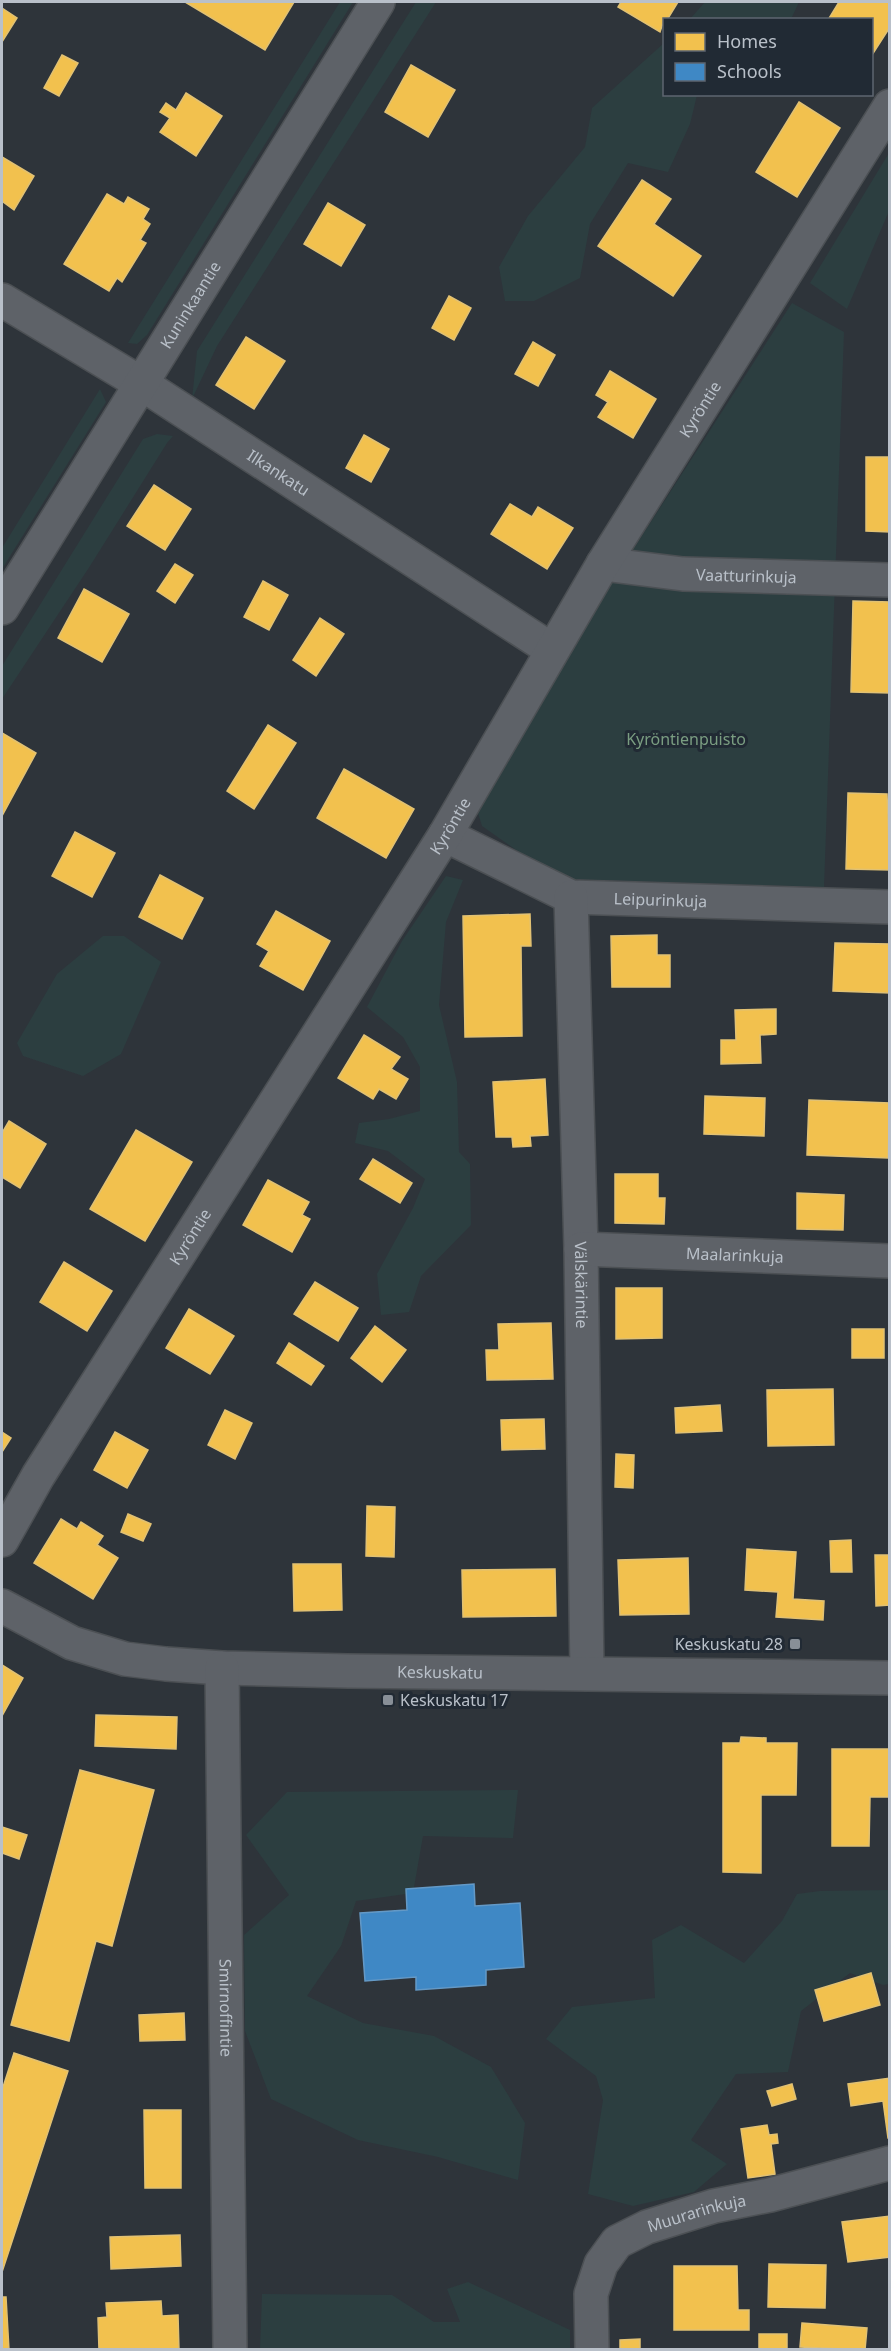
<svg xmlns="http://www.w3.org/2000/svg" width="891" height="2351" viewBox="0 0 891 2351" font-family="'Noto Sans',sans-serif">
  <rect width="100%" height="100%" fill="#2e343a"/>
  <g fill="#2c3e40">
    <polygon points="340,2 353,2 147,335 137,344 128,343"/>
    <polygon points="416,2 436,2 217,346 192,399 197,351"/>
    <polygon points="705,2 799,2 792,17 788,19 690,19"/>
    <polygon points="664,43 664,94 697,95 690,124 668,172 628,163 590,224 580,278 534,301 505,301 499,267 528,216 585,147 592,108"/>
    <polygon points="889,153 889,211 847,309 810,283"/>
    <polygon points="792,303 844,332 824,887 566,879 516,850 482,826 478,813 598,604"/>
    <polygon points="100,389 106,402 2,569 2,548"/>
    <polygon points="157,434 173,436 167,443 90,566 2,699 2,666 143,439"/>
    <polygon points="446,876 463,880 446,922 439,1005 457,1082 459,1152 470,1164 471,1225 421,1276 409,1312 381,1315 377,1274 413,1208 425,1179 388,1151 355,1143 359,1123 389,1119 420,1111 420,1067 403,1037 367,1007 402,941"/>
    <polygon points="103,936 124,936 161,962 121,1054 83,1076 23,1056 17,1043 57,974"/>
    <polygon points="518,1790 513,1838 423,1836 413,1893 356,1901 341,1946 307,1996 363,2023 434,2036 491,2067 525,2123 518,2180 438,2157 358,2140 271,2099 245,2031 244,1935 289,1895 246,1835 287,1792"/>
    <polygon points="889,1890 889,1984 883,1985 850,1973 801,2011 788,2072 736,2074 691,2140 727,2164 694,2192 633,2206 588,2194 603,2100 596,2076 546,2039 572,2007 655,1998 652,1940 681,1925 744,1963 782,1921 797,1894 820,1891"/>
    <polygon points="468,2282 570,2330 570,2349 260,2349 262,2294 392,2295 434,2322 460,2322 447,2289"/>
  </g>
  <g fill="#f2c14e" stroke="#e1c173" stroke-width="1.5">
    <polygon points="185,2 294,2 265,50"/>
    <polygon points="621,2 678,2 667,20 664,20 660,32 618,7"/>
    <polygon points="839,2 890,2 890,27 872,55 872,20 828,20"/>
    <polygon points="2,8 17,18 2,42"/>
    <polygon points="62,55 78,63 59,96 44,88"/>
    <polygon points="411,65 455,90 428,137 385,112"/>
    <polygon points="186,93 222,116 196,156 160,132 170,118 160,112 166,103 176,110"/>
    <polygon points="799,102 840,128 797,197 756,172"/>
    <polygon points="2,157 34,176 14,210 2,201"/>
    <polygon points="642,180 671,199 654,224 701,256 673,296 598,246"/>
    <polygon points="107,194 124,204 128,197 149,209 143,219 150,224 140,240 146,243 122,282 117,278 109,291 64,264"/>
    <polygon points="328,203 365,225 341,266 304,244"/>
    <polygon points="449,296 471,308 454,340 432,328"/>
    <polygon points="246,337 285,361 254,409 216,385"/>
    <polygon points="533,342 555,355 538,386 515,374"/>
    <polygon points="610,371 656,399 633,438 598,417 608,402 596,395"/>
    <polygon points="364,435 389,449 371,482 346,468"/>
    <polygon points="866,457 890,457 890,532 866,531"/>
    <polygon points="154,485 191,509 165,550 127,526"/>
    <polygon points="510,504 532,517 538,507 573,528 547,569 491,534"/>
    <polygon points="175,564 193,575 175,603 157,591"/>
    <polygon points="263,581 288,595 269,630 244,617"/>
    <polygon points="84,589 129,614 102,662 58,638"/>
    <polygon points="853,601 890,602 890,693 851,692"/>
    <polygon points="320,618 344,634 316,676 293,660"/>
    <polygon points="268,725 296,743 254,809 227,791"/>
    <polygon points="2,733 36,753 2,816"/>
    <polygon points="344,769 414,809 386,858 317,818"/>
    <polygon points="848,793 887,794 890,870 846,869"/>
    <polygon points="75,832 115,853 92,897 52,876"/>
    <polygon points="160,875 203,898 182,939 139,917"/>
    <polygon points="276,911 330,941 303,990 260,966 269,951 257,944"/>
    <polygon points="530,914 531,946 521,946 522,1036 465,1037 463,916"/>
    <polygon points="657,935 657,955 670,955 670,987 612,987 611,936"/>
    <polygon points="835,943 890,944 890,993 833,991"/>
    <polygon points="776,1009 776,1034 760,1035 761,1063 721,1064 721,1040 736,1040 735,1010"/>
    <polygon points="364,1035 400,1057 391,1069 408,1079 396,1099 379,1089 373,1099 338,1078"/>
    <polygon points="545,1079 548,1135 530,1136 531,1146 513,1147 512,1137 496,1137 493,1082"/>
    <polygon points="705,1096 765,1098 764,1136 704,1134"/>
    <polygon points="809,1100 890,1103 888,1158 807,1155"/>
    <polygon points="9,1121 46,1144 20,1188 2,1177 2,1133"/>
    <polygon points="136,1130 192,1162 145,1241 90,1209"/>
    <polygon points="373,1159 412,1183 400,1203 360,1179"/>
    <polygon points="615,1174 658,1174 658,1198 665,1198 664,1224 615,1223"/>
    <polygon points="268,1180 309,1202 302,1215 310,1219 292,1252 243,1225"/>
    <polygon points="797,1193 844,1195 843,1230 797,1229"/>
    <polygon points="64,1262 112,1291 87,1331 40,1302"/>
    <polygon points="315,1282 358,1308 338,1341 294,1314"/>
    <polygon points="616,1288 662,1288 662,1338 616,1339"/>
    <polygon points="189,1309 234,1336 210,1374 166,1348"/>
    <polygon points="551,1323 553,1379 487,1380 486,1350 499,1350 498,1324"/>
    <polygon points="375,1326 406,1350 382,1382 351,1358"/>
    <rect x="852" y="1329" width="32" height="29"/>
    <polygon points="289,1343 324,1366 311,1385 277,1363"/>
    <polygon points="833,1389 834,1445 768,1446 767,1390"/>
    <polygon points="720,1405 722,1431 676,1433 675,1408"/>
    <polygon points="225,1410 252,1423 235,1459 208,1445"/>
    <polygon points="544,1419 545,1449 502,1450 501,1420"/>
    <polygon points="2,1432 11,1438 2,1452"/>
    <polygon points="115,1432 148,1450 127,1488 94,1470"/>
    <polygon points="616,1454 634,1455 633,1488 615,1487"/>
    <polygon points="367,1506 395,1507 394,1557 366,1556"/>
    <polygon points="128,1514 151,1524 143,1541 121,1532"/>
    <polygon points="61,1519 77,1529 81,1522 103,1536 97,1545 118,1558 93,1599 34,1563"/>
    <polygon points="851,1540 852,1572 831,1572 830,1541"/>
    <polygon points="747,1549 796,1552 793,1599 824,1601 823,1620 776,1617 778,1592 745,1590"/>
    <polygon points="875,1555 890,1555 890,1605 876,1606"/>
    <polygon points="688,1558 689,1614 620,1615 618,1560"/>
    <polygon points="293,1564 341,1564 342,1610 294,1611"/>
    <polygon points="555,1569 556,1616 463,1617 462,1570"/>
    <polygon points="2,1665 23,1678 2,1716"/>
    <polygon points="96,1715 177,1717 176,1749 95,1746"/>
    <polygon points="741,1737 766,1738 766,1743 797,1743 796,1795 761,1795 761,1873 723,1872 723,1743 740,1743"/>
    <polygon points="832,1749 890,1749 890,1797 870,1797 869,1846 832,1846"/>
    <polygon points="80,1770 154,1790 112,1946 96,1941 69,2041 11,2025"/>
    <polygon points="2,1827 27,1835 19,1859 2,1853"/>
    <polygon points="871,1973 880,2005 824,2021 815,1990"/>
    <polygon points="184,2013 185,2040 140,2041 139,2015"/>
    <polygon points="14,2053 68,2071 2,2272 2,2090"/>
    <polygon points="890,2078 890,2138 888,2138 883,2101 851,2106 848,2084"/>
    <polygon points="792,2084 796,2099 772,2106 767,2091"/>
    <polygon points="144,2110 181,2110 181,2188 145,2188"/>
    <polygon points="767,2125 769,2135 777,2134 778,2143 771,2144 775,2174 748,2178 741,2129"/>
    <polygon points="890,2216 890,2257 848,2262 842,2222"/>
    <polygon points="180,2235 181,2266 111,2269 110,2237"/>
    <polygon points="769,2264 826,2265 825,2308 768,2307"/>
    <polygon points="674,2266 737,2266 738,2310 749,2310 749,2330 674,2330"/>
    <polygon points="2,2297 6,2297 9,2350 2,2350"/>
    <polygon points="161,2301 162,2316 178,2315 179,2350 99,2350 98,2318 107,2317 106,2303"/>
    <polygon points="802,2323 867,2328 865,2350 800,2347"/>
    <rect x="759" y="2334" width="28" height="16"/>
    <polygon points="640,2339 640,2350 620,2350 620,2340"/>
  </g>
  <polygon fill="#3f88c5" stroke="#6499c6" stroke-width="1.5" points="474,1884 475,1906 520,1903 524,1967 486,1970 486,1985 416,1990 416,1977 365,1981 360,1913 407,1910 406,1889"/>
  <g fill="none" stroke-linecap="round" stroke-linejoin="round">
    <g stroke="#4c5054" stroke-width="36">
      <g id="minor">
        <path id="s1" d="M 2,300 L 142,384 L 552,650"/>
        <path id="s2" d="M 603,564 L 683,574 L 890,580"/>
        <path id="s3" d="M 2,608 L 378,2"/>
        <path id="s4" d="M 445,835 L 571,897 L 890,907"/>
        <path id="s5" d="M 571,897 L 581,1249 L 587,1673"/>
        <path id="s6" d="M 581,1249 L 890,1261"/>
        <path id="s7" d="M 2,1540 L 38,1476 L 445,835 L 603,564 L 890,106"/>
        <path id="s8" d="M 2,1606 L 72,1643 L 125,1659 L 166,1664 L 222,1668 L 348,1671 L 890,1678"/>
        <path id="s9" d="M 222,1668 L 230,2350"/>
        <path id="s10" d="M 592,2350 L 591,2294 L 601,2264 L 617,2242 L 647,2227 L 714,2206 L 770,2195 L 890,2163"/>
      </g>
    </g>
    <use href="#minor" stroke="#5e6268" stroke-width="33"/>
  </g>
  <g fill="#888f97" stroke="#212a34" stroke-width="2">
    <rect x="789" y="1638" width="12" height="12" rx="3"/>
    <rect x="382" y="1694" width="12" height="12" rx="3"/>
  </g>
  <g text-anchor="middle" stroke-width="6" stroke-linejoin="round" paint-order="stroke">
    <g font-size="16" fill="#b9c0c9" stroke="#212a34">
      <text dy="6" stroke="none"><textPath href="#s3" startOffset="357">Kuninkaantie</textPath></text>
      <text dy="6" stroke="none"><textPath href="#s7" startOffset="1329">Kyröntie</textPath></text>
      <text dy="6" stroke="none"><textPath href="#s1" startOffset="326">Ilkankatu</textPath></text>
      <text dy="6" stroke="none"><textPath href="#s2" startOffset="144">Vaatturinkuja</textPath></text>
      <text dy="6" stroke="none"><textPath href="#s7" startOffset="843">Kyröntie</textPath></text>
      <text dy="6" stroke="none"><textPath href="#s4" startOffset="230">Leipurinkuja</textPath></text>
      <text dy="6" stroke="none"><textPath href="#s7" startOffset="357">Kyröntie</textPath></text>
      <text dy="6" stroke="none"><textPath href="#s6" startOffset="154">Maalarinkuja</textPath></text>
      <text dy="6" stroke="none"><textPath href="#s5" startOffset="388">Välskärintie</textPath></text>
      <text dy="6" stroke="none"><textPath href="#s8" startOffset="450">Keskuskatu</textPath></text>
      <text dy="6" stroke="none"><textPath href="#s9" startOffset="340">Smirnoffintie</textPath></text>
      <text dy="6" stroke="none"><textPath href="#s10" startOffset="200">Muurarinkuja</textPath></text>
    </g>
    <g font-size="16" fill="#7a9d81" stroke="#212a34">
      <text x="686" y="745">Kyröntienpuisto</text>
    </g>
    <g font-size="16" fill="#b9c0c9" stroke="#212a34" text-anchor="end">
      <text x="783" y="1650">Keskuskatu 28</text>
      <text x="400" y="1706" text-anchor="start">Keskuskatu 17</text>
    </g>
  </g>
  <rect width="891" height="2351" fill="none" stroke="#b9c0c9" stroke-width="6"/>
  <rect x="663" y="18" width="210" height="78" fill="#212a34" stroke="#5e6670" stroke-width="1.5"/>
  <rect x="675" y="33" width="30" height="18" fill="#f2c14e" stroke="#5e6670" stroke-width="1.5"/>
  <text x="717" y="48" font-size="18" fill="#b9c0c9">Homes</text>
  <rect x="675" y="63" width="30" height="18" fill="#3f88c5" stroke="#5e6670" stroke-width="1.5"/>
  <text x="717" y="78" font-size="18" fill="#b9c0c9">Schools</text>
</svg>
